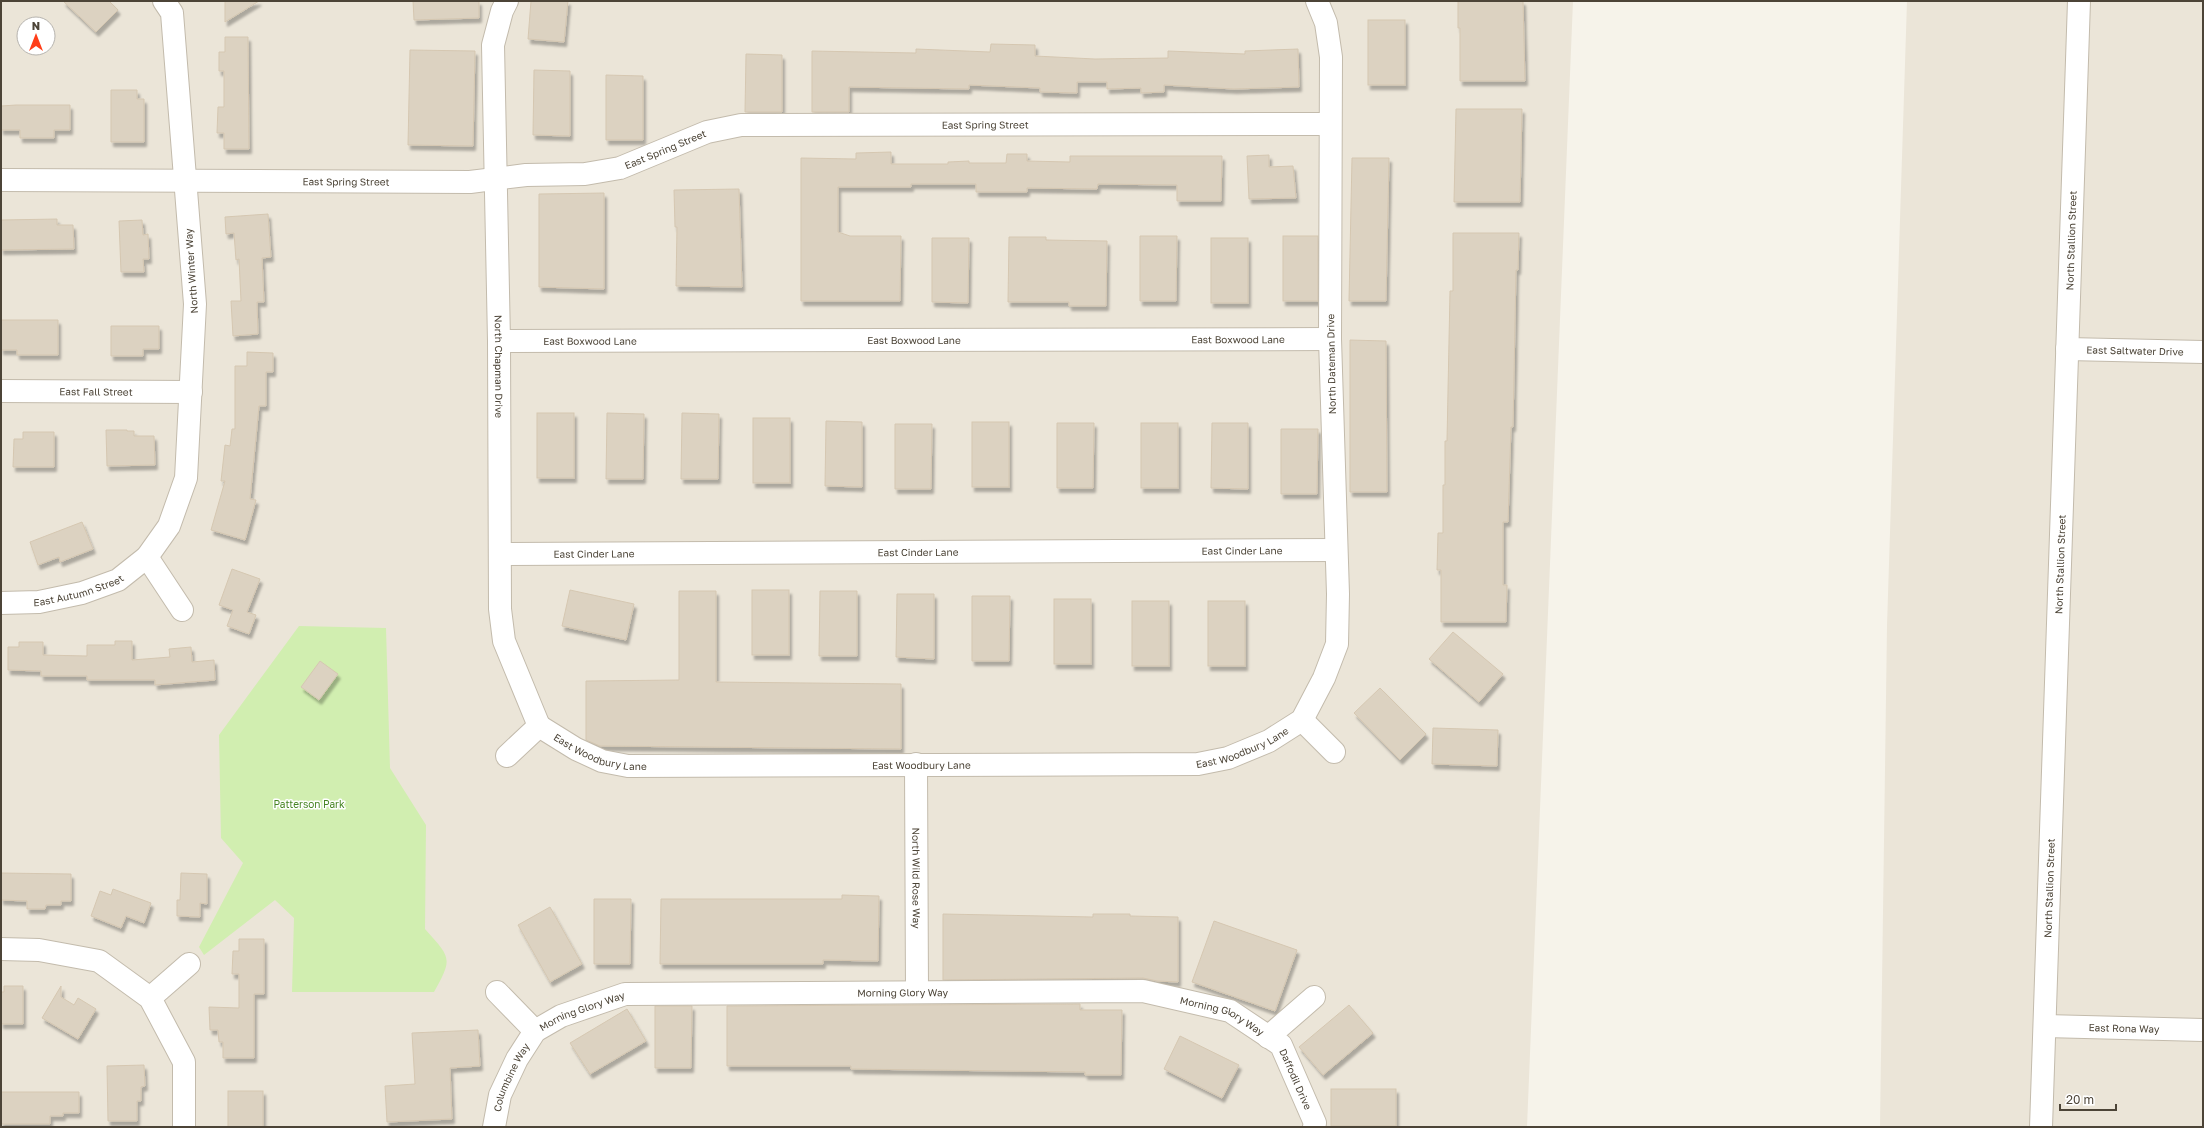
<svg xmlns="http://www.w3.org/2000/svg" width="2204" height="1128" viewBox="0 0 2204 1128" font-family="'Golos Text',sans-serif">
  <defs>
    <filter id="shadow"><feDropShadow dx="2.5" dy="4.5" stdDeviation="1" flood-color="#0004"/></filter>
  </defs>
  <rect width="100%" height="100%" fill="#f6f3ea"/>
  <g fill="#ebe5d8" fill-rule="evenodd">
    <path d="M 1,1 L 1573,1 L 1527,1127 L 1,1127 ZM 24,24 L 48,24 L 48,48 L 24,48 Z"/>
    <polygon points="1907,1 2203,1 2203,1127 1880,1127 1887,626"/>
  </g>
  <path fill="#d1eeb0" d="M 299,626 L 386,628 L 390,768 L 426,825 L 425,929 C 451,958 453,958 434,992 L 292,992 L 294,918 L 275,900 L 204,955 L 199,947 L 243,863 L 221,838 L 219,735 Z"/>
  <g fill="#dcd2c1" stroke="#d5c7b1" filter="url(#shadow)">
    <polygon points="63,1 109,1 118,10 96,32"/>
    <polygon points="225,1 259,1 225,22"/>
    <polygon points="413,1 479,1 479,18 414,20"/>
    <polygon points="531,1 568,1 564,42 528,39"/>
    <polygon points="1458,1 1523,1 1525,81 1460,81 1460,28 1458,28"/>
    <rect x="1368" y="20" width="37" height="65"/>
    <polygon points="225,37 248,37 249,149 224,149 224,133 217,133 218,107 224,107 224,71 219,71 219,52 225,52"/>
    <polygon points="991,44 1035,45 1035,56 1095,59 1168,58 1168,51 1245,54 1245,51 1298,49 1299,87 1234,89 1164,85 1164,92 1141,93 1141,88 1107,89 1107,82 1077,82 1077,93 1040,92 1040,88 969,85 969,89 849,87 849,112 812,112 812,51 916,53 916,49 990,52"/>
    <polygon points="410,50 475,51 473,146 408,145"/>
    <polygon points="746,54 782,55 782,112 745,112"/>
    <polygon points="534,70 570,71 570,136 533,135"/>
    <polygon points="606,75 643,76 643,140 606,140"/>
    <polygon points="111,90 137,90 137,99 144,99 144,142 111,142"/>
    <polygon points="16,105 70,105 70,130 54,130 54,138 20,138 20,130 1,130 1,106"/>
    <polygon points="1456,109 1522,109 1520,202 1454,202"/>
    <polygon points="891,152 891,164 948,164 948,162 969,161 969,163 1006,163 1007,154 1027,154 1027,161 1070,162 1070,156 1222,156 1221,201 1177,201 1177,185 1098,184 1097,189 1027,188 1027,192 976,192 976,184 911,184 911,187 838,187 838,232 850,236 901,236 900,301 801,301 801,158 856,159 856,153"/>
    <polygon points="1269,155 1269,167 1293,166 1296,198 1249,199 1247,156"/>
    <polygon points="1352,158 1389,158 1386,301 1349,301"/>
    <polygon points="739,189 742,287 676,286 677,227 675,227 674,190"/>
    <polygon points="604,193 604,289 539,287 539,194"/>
    <polygon points="268,214 271,257 262,258 264,302 257,302 258,334 233,336 231,301 241,301 239,259 236,260 234,233 226,234 225,217"/>
    <polygon points="57,219 57,225 73,225 74,249 1,250 1,220"/>
    <polygon points="142,220 143,235 148,234 149,259 143,259 144,272 121,272 119,221"/>
    <polygon points="1453,233 1519,233 1518,270 1516,270 1513,427 1511,427 1508,522 1503,522 1503,585 1507,585 1506,622 1441,622 1441,570 1437,570 1438,533 1443,533 1443,485 1445,485 1445,441 1447,441 1450,291 1453,291"/>
    <polygon points="1140,236 1177,236 1176,301 1140,301"/>
    <rect x="1283" y="236" width="35" height="65"/>
    <polygon points="1009,237 1046,237 1046,240 1107,241 1106,306 1069,306 1069,302 1008,302"/>
    <polygon points="932,238 969,238 968,303 932,302"/>
    <rect x="1211" y="238" width="37" height="65"/>
    <polygon points="1,320 58,320 58,355 17,355 17,350 1,350"/>
    <polygon points="111,326 159,326 159,349 143,349 143,356 111,356"/>
    <polygon points="1350,340 1386,341 1387,492 1350,492"/>
    <polygon points="247,352 273,353 273,372 266,372 266,406 259,406 250,499 256,500 245,540 211,530 225,481 221,481 225,445 230,446 232,429 235,429 235,366 247,366"/>
    <rect x="537" y="413" width="37" height="65"/>
    <polygon points="607,413 644,414 643,479 606,479"/>
    <polygon points="682,413 719,414 718,479 681,479"/>
    <rect x="753" y="418" width="37" height="65"/>
    <polygon points="826,421 862,422 862,487 825,486"/>
    <rect x="972" y="422" width="37" height="65"/>
    <polygon points="1057,423 1094,423 1093,488 1057,488"/>
    <rect x="1141" y="423" width="37" height="65"/>
    <polygon points="1212,423 1248,423 1248,489 1211,488"/>
    <polygon points="895,424 932,424 931,489 895,489"/>
    <polygon points="1281,429 1318,429 1317,494 1281,494"/>
    <polygon points="106,430 127,430 127,431 134,431 134,436 154,436 155,465 107,466"/>
    <polygon points="23,432 54,432 54,467 13,467 14,439 23,439"/>
    <polygon points="82,522 93,549 60,562 59,557 38,565 30,542"/>
    <polygon points="232,569 260,579 247,612 256,615 249,634 227,626 233,610 219,605"/>
    <polygon points="570,590 634,604 626,640 562,626"/>
    <rect x="752" y="590" width="37" height="65"/>
    <polygon points="679,591 716,591 716,682 901,684 901,749 600,746 586,740 586,681 679,680"/>
    <polygon points="820,591 857,591 857,656 819,656"/>
    <polygon points="897,594 934,594 934,659 896,657"/>
    <polygon points="972,596 1010,596 1009,661 972,661"/>
    <rect x="1054" y="599" width="37" height="65"/>
    <rect x="1132" y="601" width="37" height="65"/>
    <rect x="1208" y="601" width="37" height="65"/>
    <polygon points="1453,632 1503,674 1479,702 1429,659"/>
    <polygon points="115,641 132,641 132,660 170,657 169,649 191,647 192,662 214,660 215,680 155,685 155,680 87,680 87,676 41,676 41,671 8,670 8,647 19,647 19,642 43,642 43,655 87,656 87,645 115,645"/>
    <polygon points="320,661 338,674 319,700 301,687"/>
    <polygon points="1380,688 1426,734 1400,760 1354,713"/>
    <polygon points="1433,728 1498,730 1497,766 1432,764"/>
    <polygon points="1,873 71,874 71,901 61,901 61,905 46,905 45,909 27,909 27,901 1,900"/>
    <polygon points="181,873 207,874 207,904 200,903 200,917 177,916 177,900 180,900"/>
    <polygon points="113,889 151,903 144,923 126,916 121,928 91,916 100,891 111,895"/>
    <polygon points="842,895 879,896 878,961 823,960 823,964 660,964 661,899 842,899"/>
    <polygon points="594,899 631,899 630,964 594,964"/>
    <polygon points="550,907 582,964 550,982 518,925"/>
    <polygon points="943,914 1093,917 1093,914 1130,914 1130,916 1178,917 1178,982 1157,981 1143,978 943,980"/>
    <polygon points="1214,921 1297,950 1275,1011 1192,982"/>
    <polygon points="239,939 264,939 264,994 254,994 254,1058 223,1058 223,1042 219,1042 218,1030 210,1030 209,1007 239,1008 239,974 232,974 233,951 239,951"/>
    <polygon points="4,986 23,986 23,1024 1,1024 1,992 4,992"/>
    <polygon points="61,986 61,997 74,1005 78,998 96,1009 78,1039 42,1018"/>
    <polygon points="1080,1004 1080,1010 1122,1010 1121,1075 1085,1075 1085,1072 851,1069 851,1066 727,1066 727,1006"/>
    <polygon points="1349,1005 1373,1033 1323,1075 1299,1047"/>
    <polygon points="655,1006 692,1006 691,1068 655,1068"/>
    <polygon points="627,1009 646,1041 590,1074 570,1043"/>
    <polygon points="478,1030 480,1066 450,1068 452,1119 387,1122 385,1086 415,1084 412,1033"/>
    <polygon points="1180,1036 1239,1065 1222,1098 1164,1069"/>
    <polygon points="144,1065 145,1086 141,1087 141,1101 137,1101 137,1121 108,1121 107,1066"/>
    <rect x="1331" y="1089" width="65" height="37"/>
    <rect x="228" y="1091" width="35" height="36"/>
    <polygon points="1,1092 79,1092 79,1113 63,1113 63,1116 50,1116 50,1124 1,1124"/>
  </g>
  <g fill="none" stroke-linecap="round" stroke-linejoin="round">
    <g stroke="#c3bbac" stroke-width="24">
      <g id="minor">
        <path id="s1" d="M 507,1 L 502,11 L 493,45 L 499,341 L 500,609 L 504,641 L 539,726"/>
        <path id="s2" d="M 1,180 L 470,182 L 526,175 L 585,174 L 620,168 L 707,132 L 741,125 L 1330,124"/>
        <path id="s3" d="M 499,341 L 1330,339"/>
        <path id="s4" d="M 2067,349 L 2203,352"/>
        <path id="s5" d="M 1,391 L 191,392"/>
        <path id="s6" d="M 500,554 L 1336,550"/>
        <polyline points="147,557 182,610"/>
        <path id="s7" d="M 1,603 L 39,602 L 82,593 L 118,580 L 147,557 L 169,526 L 186,478 L 195,304 L 172,13 L 164,1"/>
        <polyline points="1302,720 1334,752"/>
        <path id="s8" d="M 539,726 L 576,749 L 602,761 L 628,766 L 1198,764 L 1228,758 L 1269,741 L 1302,720 L 1324,678 L 1337,644 L 1338,594 L 1330,339 L 1331,57 L 1326,23 L 1317,1"/>
        <polyline points="507,756 539,726"/>
        <path id="s9" d="M 916,764 L 917,992"/>
        <polyline points="1,949 39,950 99,961 150,998 184,1062 184,1127"/>
        <polyline points="497,992 535,1031"/>
        <polyline points="150,998 189,964"/>
        <path id="s10" d="M 2045,1026 L 2203,1030"/>
        <polyline points="1268,1037 1314,997"/>
        <path id="s11" d="M 494,1127 L 500,1095 L 517,1059 L 535,1031 L 561,1016 L 625,994 L 1143,991 L 1230,1011 L 1281,1045 L 1315,1123 L 1314,1127"/>
        <path id="s12" d="M 2041,1127 L 2079,1"/>
      </g>
    </g>
    <use href="#minor" stroke="#fff" stroke-width="22"/>
  </g>
  <g text-anchor="middle" stroke-width="3" stroke-linejoin="round" paint-order="stroke">
    <g font-size="10" fill="#4c4437" stroke="#fff">
      <text dy="4" stroke="none"><textPath href="#s2" startOffset="993">East Spring Street</textPath></text>
      <text dy="4" stroke="none"><textPath href="#s2" startOffset="669">East Spring Street</textPath></text>
      <text dy="4" stroke="none"><textPath href="#s2" startOffset="345">East Spring Street</textPath></text>
      <text dy="4" stroke="none"><textPath href="#s12" startOffset="887">North Stallion Street</textPath></text>
      <text transform="translate(191 271) rotate(-94)" y="4">North Winter Way</text>
      <text dy="4" stroke="none"><textPath href="#s3" startOffset="739">East Boxwood Lane</textPath></text>
      <text dy="4" stroke="none"><textPath href="#s3" startOffset="91">East Boxwood Lane</textPath></text>
      <text dy="4" stroke="none"><textPath href="#s3" startOffset="415">East Boxwood Lane</textPath></text>
      <text dy="4" stroke="none"><textPath href="#s4" startOffset="68">East Saltwater Drive</textPath></text>
      <text transform="translate(1331 364) rotate(-91)" y="4">North Dateman Drive</text>
      <text dy="4" stroke="none"><textPath href="#s1" startOffset="368">North Chapman Drive</textPath></text>
      <text dy="4" stroke="none"><textPath href="#s5" startOffset="95">East Fall Street</textPath></text>
      <text dy="4" stroke="none"><textPath href="#s6" startOffset="742">East Cinder Lane</textPath></text>
      <text dy="4" stroke="none"><textPath href="#s6" startOffset="418">East Cinder Lane</textPath></text>
      <text dy="4" stroke="none"><textPath href="#s6" startOffset="94">East Cinder Lane</textPath></text>
      <text dy="4" stroke="none"><textPath href="#s12" startOffset="563">North Stallion Street</textPath></text>
      <text dy="4" stroke="none"><textPath href="#s7" startOffset="79">East Autumn Street</textPath></text>
      <text dy="4" stroke="none"><textPath href="#s8" startOffset="716">East Woodbury Lane</textPath></text>
      <text dy="4" stroke="none"><textPath href="#s8" startOffset="68">East Woodbury Lane</textPath></text>
      <text dy="4" stroke="none"><textPath href="#s8" startOffset="392">East Woodbury Lane</textPath></text>
      <text dy="4" stroke="none"><textPath href="#s9" startOffset="114">North Wild Rose Way</textPath></text>
      <text dy="4" stroke="none"><textPath href="#s12" startOffset="239">North Stallion Street</textPath></text>
      <text dy="4" stroke="none"><textPath href="#s11" startOffset="481">Morning Glory Way</textPath></text>
      <text dy="4" stroke="none"><textPath href="#s11" startOffset="157">Morning Glory Way</textPath></text>
      <text dy="4" stroke="none"><textPath href="#s11" startOffset="805">Morning Glory Way</textPath></text>
      <text dy="4" stroke="none"><textPath href="#s10" startOffset="79">East Rona Way</textPath></text>
      <text dy="4" stroke="none"><textPath href="#s11" startOffset="53">Columbine Way</textPath></text>
      <text dy="4" stroke="none"><textPath href="#s11" startOffset="909">Daffodil Drive</textPath></text>
    </g>
    <g font-size="10" fill="#478523" stroke="#fff">
      <text x="309" y="808">Patterson Park</text>
    </g>
  </g>
  <rect width="2204" height="1128" fill="none" stroke="#4c4437" stroke-width="4"/>
  <g transform="translate(36 36)"><circle r="19" fill="#ffffff" stroke="#b7b4af"/>
  <path d="M0-3L7 15L0 10L-7 15Z" fill="#ff3e19"/>
  <text y="-6" font-size="11" font-weight="bold" text-anchor="middle" fill="#4c4437">N</text>
  </g>
  <path d="M2060 1104v6h56v-6" fill="none" stroke="#4c4437" stroke-width="2"/>
  <text x="2066" y="1104" font-size="12" fill="#4c4437" stroke="#ffffff" stroke-width="3" paint-order="stroke">20 m</text>
</svg>
